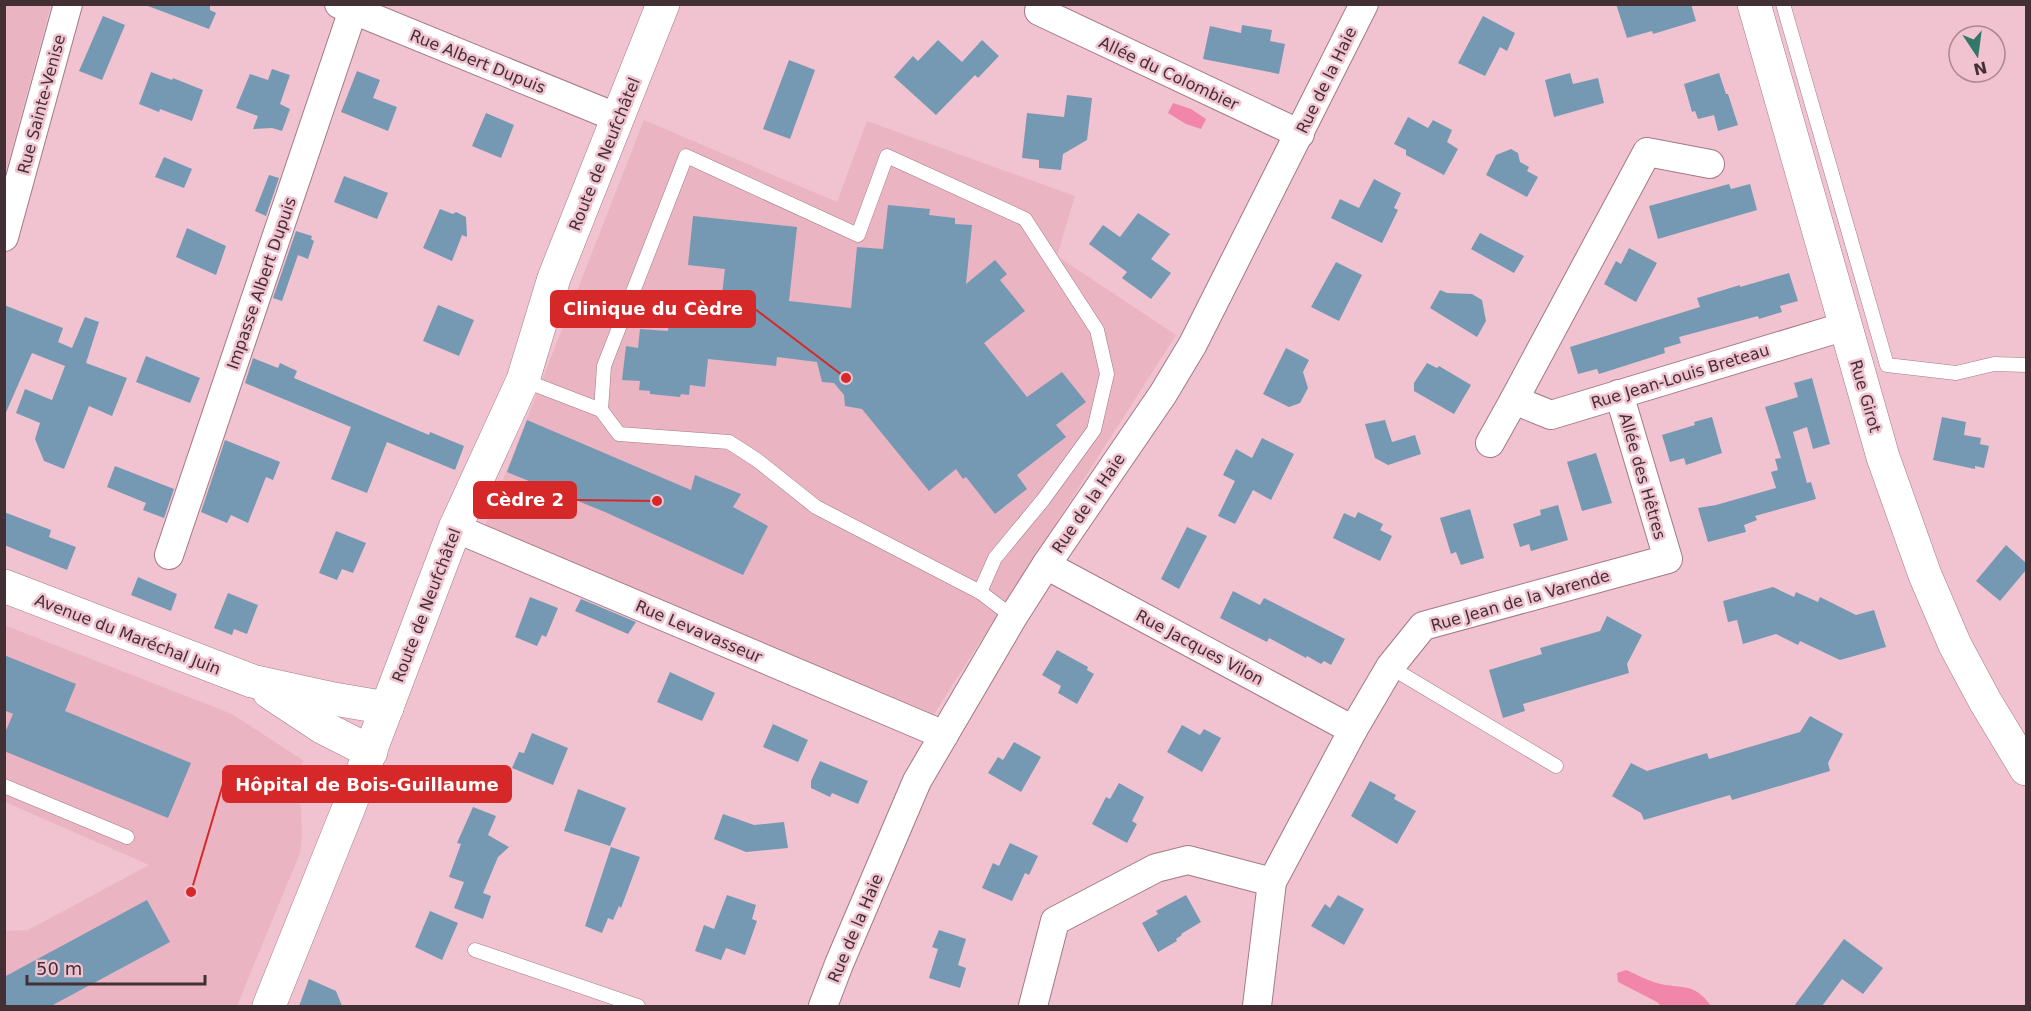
<svg xmlns="http://www.w3.org/2000/svg" width="2031" height="1011" viewBox="0 0 2031 1011" font-family="'DejaVu Sans',sans-serif">
  <rect width="100%" height="100%" fill="#f1c3d0"/>
  <g fill="#eab4c3">
    <polygon points="5,4 51,5 5,174 4,5"/>
    <polygon points="644,120 837,202 867,121 1075,196 1057,256 1176,335 934,714 484,528"/>
    <polygon points="4,625 232,714 304,761 291,778 301,807 302,837 300,853 237,1006 5,1006 5,931 28,930 149,865 5,802"/>
  </g>
  <g fill="#f185aa">
    <polygon points="1173,103 1191,109 1206,119 1201,129 1186,124 1168,113"/>
    <path d="M 1626,970 C 1636,974 1646,980 1657,983 C 1682,990 1693,981 1711,1006 L 1661,1006 L 1657,1002 L 1618,982 L 1617,973 Z"/>
  </g>
  <g fill="#7599b3">
    <polygon points="149,4 210,4 210,10 216,13 209,29 148,6"/>
    <polygon points="1616,4 1691,4 1696,21 1653,34 1652,31 1627,38"/>
    <polygon points="103,16 125,25 102,80 79,71"/>
    <polygon points="1483,16 1515,33 1507,51 1500,47 1485,76 1458,63"/>
    <polygon points="1242,25 1272,30 1270,41 1285,44 1279,74 1203,59 1210,26 1241,33"/>
    <polygon points="938,40 962,62 982,40 999,56 978,78 975,75 936,115 894,77 913,56 918,61"/>
    <polygon points="789,60 815,70 790,139 763,129"/>
    <polygon points="272,69 290,75 280,104 290,109 282,131 272,128 253,129 258,116 236,108 250,74 268,80"/>
    <polygon points="357,71 380,80 373,98 397,107 388,131 341,112"/>
    <polygon points="151,72 172,80 173,78 203,90 192,121 160,109 159,112 139,104"/>
    <polygon points="1570,73 1573,84 1598,78 1604,103 1554,117 1545,80"/>
    <polygon points="1719,73 1726,94 1728,94 1738,125 1718,131 1714,115 1698,119 1695,111 1692,112 1684,84"/>
    <polygon points="1067,95 1092,98 1087,140 1063,154 1061,170 1039,168 1039,160 1022,158 1027,113 1064,117"/>
    <polygon points="486,113 514,125 501,158 472,146"/>
    <polygon points="1408,117 1428,128 1433,120 1452,130 1447,142 1458,149 1444,175 1406,155 1406,150 1394,144"/>
    <polygon points="1511,149 1518,153 1520,162 1529,167 1527,171 1538,177 1527,197 1486,175 1496,155"/>
    <polygon points="164,157 192,169 184,188 155,177"/>
    <polygon points="269,175 279,178 266,216 255,211"/>
    <polygon points="344,176 388,193 377,219 334,202"/>
    <polygon points="1374,179 1401,193 1394,208 1398,210 1382,243 1331,218 1340,199 1359,208"/>
    <polygon points="1729,184 1731,189 1750,184 1757,210 1658,239 1649,206"/>
    <polygon points="888,205 930,209 929,215 955,218 955,224 972,225 966,284 995,260 1007,274 1000,280 1025,311 984,343 1027,397 1062,372 1086,402 1056,425 1066,437 1017,475 1027,489 995,514 966,477 963,479 956,469 929,491 862,409 845,406 844,395 834,383 822,382 817,362 777,357 776,366 708,359 705,387 690,385 689,395 681,394 680,397 650,394 650,391 639,390 640,381 622,380 626,346 638,348 640,329 668,331 671,307 720,312 725,269 688,265 693,216 797,227 789,301 851,308 857,247 883,249"/>
    <polygon points="440,209 453,214 456,212 466,217 467,237 462,235 452,261 423,248"/>
    <polygon points="1138,213 1170,234 1151,259 1171,273 1151,299 1122,278 1127,272 1089,244 1103,225 1120,237"/>
    <polygon points="187,228 226,246 216,275 176,257"/>
    <polygon points="296,231 312,236 311,239 314,241 308,259 298,255 282,301 273,298"/>
    <polygon points="1480,233 1524,256 1514,273 1471,249"/>
    <polygon points="1629,248 1657,263 1636,302 1604,284 1616,261 1621,264"/>
    <polygon points="1336,262 1362,275 1339,321 1311,307"/>
    <polygon points="1789,273 1798,301 1780,306 1782,312 1759,319 1758,316 1679,337 1681,343 1664,348 1665,353 1599,374 1597,369 1578,374 1570,347 1700,307 1697,298 1740,285 1740,287"/>
    <polygon points="1440,290 1447,293 1472,294 1482,300 1486,321 1477,337 1430,308"/>
    <polygon points="4,305 63,328 58,342 72,348 85,317 99,322 86,363 127,378 112,416 89,406 64,469 44,461 35,439 40,423 16,413 25,389 52,400 65,366 32,353 4,417"/>
    <polygon points="438,305 474,320 459,356 423,341"/>
    <polygon points="1286,348 1309,360 1303,372 1308,388 1300,403 1289,407 1263,394"/>
    <polygon points="146,356 200,378 190,403 136,382"/>
    <polygon points="253,358 278,368 280,363 297,371 294,378 429,435 430,432 464,446 455,470 387,442 367,493 331,479 351,427 245,383"/>
    <polygon points="1427,363 1437,368 1439,366 1471,385 1454,414 1414,391 1414,383"/>
    <polygon points="1812,378 1830,444 1813,449 1807,427 1793,432 1807,483 1811,482 1816,499 1755,516 1757,520 1744,525 1746,532 1708,542 1698,508 1716,505 1776,488 1771,472 1778,470 1775,459 1781,458 1765,407 1798,397 1794,383"/>
    <polygon points="1712,417 1722,453 1686,465 1684,458 1670,462 1662,435 1695,425 1694,422"/>
    <polygon points="1942,417 1966,422 1964,435 1981,438 1980,444 1989,446 1984,468 1975,466 1975,469 1933,460"/>
    <polygon points="527,420 691,490 695,475 741,494 733,507 768,526 743,575 605,512 507,472"/>
    <polygon points="1385,420 1392,442 1415,435 1421,454 1388,465 1375,458 1365,424"/>
    <polygon points="1262,438 1294,454 1271,500 1253,490 1235,524 1218,516 1235,481 1223,475 1236,449 1252,458"/>
    <polygon points="225,440 280,462 273,480 266,477 248,523 231,515 227,523 201,512"/>
    <polygon points="1596,453 1612,503 1582,511 1567,462"/>
    <polygon points="115,466 174,489 164,518 143,510 146,503 107,487"/>
    <polygon points="1558,505 1568,540 1531,551 1529,544 1520,547 1513,524 1541,515 1540,510"/>
    <polygon points="1470,509 1484,558 1461,565 1456,552 1451,554 1440,518"/>
    <polygon points="4,512 51,530 49,537 76,547 67,570 4,545"/>
    <polygon points="1358,512 1383,524 1380,530 1392,536 1380,561 1333,538 1344,513 1355,518"/>
    <polygon points="1187,527 1207,536 1179,589 1161,579"/>
    <polygon points="336,531 366,543 353,573 342,569 337,580 319,573"/>
    <polygon points="2006,545 2026,563 2026,570 2000,601 1976,581"/>
    <polygon points="138,577 177,594 171,611 131,595"/>
    <polygon points="1773,587 1794,597 1796,592 1818,602 1820,597 1856,615 1874,610 1886,647 1840,660 1800,641 1798,645 1776,634 1743,644 1737,620 1728,622 1723,601"/>
    <polygon points="1233,591 1260,605 1264,598 1345,639 1331,665 1324,661 1321,664 1307,656 1306,658 1269,638 1267,642 1220,618"/>
    <polygon points="228,593 258,605 247,634 234,629 232,635 214,628"/>
    <polygon points="530,597 558,608 546,637 542,635 537,646 515,637"/>
    <polygon points="581,599 636,622 628,634 575,611"/>
    <polygon points="1607,616 1642,635 1627,664 1629,673 1523,704 1525,711 1503,718 1489,670 1542,654 1540,648 1600,631"/>
    <polygon points="1057,650 1088,667 1087,670 1094,674 1077,704 1058,693 1061,686 1042,675"/>
    <polygon points="4,655 76,684 65,711 191,763 168,818 4,751 4,735 13,714 4,710"/>
    <polygon points="670,672 715,693 702,721 657,702"/>
    <polygon points="1810,716 1843,734 1828,763 1830,771 1732,800 1730,795 1644,820 1641,813 1612,796 1631,763 1647,771 1707,753 1709,759 1800,732"/>
    <polygon points="773,724 808,740 798,762 763,747"/>
    <polygon points="1182,725 1200,735 1204,729 1221,738 1202,772 1167,752"/>
    <polygon points="532,733 568,748 553,785 512,768 519,752 524,753"/>
    <polygon points="1014,742 1041,757 1021,792 988,773 998,757 1003,760"/>
    <polygon points="820,761 868,781 858,804 832,793 830,797 811,788 811,781"/>
    <polygon points="1370,781 1396,795 1394,799 1416,811 1397,844 1351,816"/>
    <polygon points="1119,783 1144,797 1132,821 1137,824 1127,843 1092,824 1106,797 1110,799"/>
    <polygon points="578,789 626,808 610,846 564,831"/>
    <polygon points="473,807 496,816 488,835 509,847 498,857 483,893 491,896 483,919 454,908 464,882 449,877 461,844 457,843"/>
    <polygon points="723,814 754,825 784,822 788,848 746,852 714,839"/>
    <polygon points="1010,843 1038,856 1029,875 1025,873 1012,901 982,888 993,863 999,866"/>
    <polygon points="611,847 640,857 621,908 619,906 613,920 608,918 602,933 585,926"/>
    <polygon points="727,895 756,905 752,919 757,921 745,955 726,948 721,960 695,951 704,925 714,929"/>
    <polygon points="1186,895 1201,922 1181,934 1182,935 1176,939 1177,941 1158,952 1142,923 1158,914 1156,911"/>
    <polygon points="1338,895 1364,909 1344,945 1311,926 1325,904 1330,908"/>
    <polygon points="147,900 170,942 51,1006 4,1006 4,977"/>
    <polygon points="430,911 458,923 442,960 415,947"/>
    <polygon points="939,930 966,939 958,965 966,968 960,988 929,978 938,949 932,947"/>
    <polygon points="1844,939 1883,968 1863,994 1842,979 1822,1006 1794,1006"/>
    <polygon points="309,979 336,991 342,1006 299,1006"/>
  </g>
  <g fill="none" stroke-linecap="round" stroke-linejoin="round">
    <g stroke="#a37986" stroke-width="15">
      <g id="lane">
        <polyline points="1783,4 1887,365 1956,373 1994,364 2026,365"/>
        <polyline points="523,380 601,410 619,434 729,442 757,460 816,507 980,592 1013,617"/>
        <polyline points="601,410 604,366 686,156 858,235 887,156 1025,219 1097,330 1107,374 1094,430 1043,500 995,558 980,592"/>
        <polyline points="1390,667 1556,766"/>
        <polyline points="4,786 127,837"/>
        <polyline points="475,950 638,1006"/>
      </g>
    </g>
    <g stroke="#a37986" stroke-width="30">
      <g id="street">
        <polyline points="339,4 618,118"/>
        <polyline points="1039,11 1300,134"/>
        <polyline points="4,237 68,4"/>
        <polyline points="1514,400 1551,415 1846,326"/>
        <polyline points="1490,443 1514,400 1647,152 1710,164"/>
        <polyline points="455,528 944,735"/>
        <polyline points="169,555 353,10"/>
        <polyline points="1046,565 1353,730"/>
        <polyline points="823,1006 839,964 917,781 1013,617 1046,565 1163,394 1193,344 1364,4"/>
        <polyline points="1033,1006 1055,921 1156,868 1188,860 1272,882"/>
        <polyline points="1257,1006 1272,882 1353,730 1390,667 1423,626 1668,559 1619,394"/>
      </g>
    </g>
    <g stroke="#a37986" stroke-width="34">
      <g id="secondary">
        <polyline points="1754,4 1883,457 1925,575 1955,645 1985,701 2026,769"/>
        <polyline points="4,586 252,681 334,699 387,708"/>
        <polyline points="269,692 322,727 371,752"/>
        <polyline points="269,1006 349,807 455,528 523,380 554,278 663,4"/>
      </g>
    </g>
    <use href="#lane" stroke="#fff" stroke-width="14"/>
    <use href="#street" stroke="#fff" stroke-width="28"/>
    <use href="#secondary" stroke="#fff" stroke-width="33"/>
  </g>
  <g text-anchor="middle" stroke-width="5" stroke-linejoin="round" paint-order="stroke">
    <g font-size="16" fill="#423035" stroke="#f1c3d0">
      <text transform="translate(478 61) rotate(22)" y="6">Rue Albert Dupuis</text>
      <text transform="translate(1169 73) rotate(25)" y="6">Allée du Colombier</text>
      <text transform="translate(1326 80) rotate(-64)" y="6">Rue de la Haie</text>
      <text transform="translate(41 104) rotate(-75)" y="6">Rue Sainte-Venise</text>
      <text transform="translate(604 154) rotate(-68)" y="6">Route de Neufchâtel</text>
      <text transform="translate(261 283) rotate(-71)" y="6">Impasse Albert Dupuis</text>
      <text transform="translate(1680 376) rotate(-17)" y="6">Rue Jean-Louis Breteau</text>
      <text transform="translate(1866 396) rotate(74)" y="6">Rue Girot</text>
      <text transform="translate(1643 476) rotate(74)" y="6">Allée des Hêtres</text>
      <text transform="translate(1088 503) rotate(-56)" y="6">Rue de la Haie</text>
      <text transform="translate(1520 600) rotate(-16)" y="6">Rue Jean de la Varende</text>
      <text transform="translate(426 605) rotate(-69)" y="6">Route de Neufchâtel</text>
      <text transform="translate(699 631) rotate(23)" y="6">Rue Levavasseur</text>
      <text transform="translate(128 634) rotate(21)" y="6">Avenue du Maréchal Juin</text>
      <text transform="translate(1200 647) rotate(28)" y="6">Rue Jacques Vilon</text>
      <text transform="translate(855 928) rotate(-67)" y="6">Rue de la Haie</text>
    </g>
  </g>
  <path fill="none" stroke="#d62828" stroke-width="2" d="M846 378L755 309M657 501L576 500M191 892L223 784"/>
  <g fill="#d62828" stroke="#f1c3d0" stroke-width="2">
    <circle cx="846" cy="378" r="6"/>
    <circle cx="657" cy="501" r="6"/>
    <circle cx="191" cy="892" r="6"/>
  </g>
  <g fill="#d62828" stroke="#d62828" stroke-width="2">
    <rect x="551" y="291" width="204" height="36" rx="6"/>
    <rect x="474" y="482" width="102" height="36" rx="6"/>
    <rect x="223" y="766" width="288" height="36" rx="6"/>
  </g>
  <g font-size="18" text-anchor="middle" font-weight="bold" fill="#fff">
    <text x="653" y="315">Clinique du Cèdre</text>
    <text x="525" y="506">Cèdre 2</text>
    <text x="367" y="791">Hôpital de Bois-Guillaume</text>
  </g>
  <rect width="2031" height="1011" fill="none" stroke="#423035" stroke-width="12"/>
  <g transform="translate(1977 54) rotate(167)"><circle r="28" fill="#f1c3d0" stroke="#ab8892" stroke-width="1.5"/>
  <path d="M0-4.5L10 22L0 15L-10 22Z" fill="#32776a"/>
  <text y="-9" font-size="16" font-weight="bold" text-anchor="middle" fill="#423035">N</text>
  </g>
  <path d="M27 975v9h178v-9" fill="none" stroke="#423035" stroke-width="3"/>
  <text x="36" y="975" font-size="18" fill="#423035" stroke="#f1c3d0" stroke-width="4.5" paint-order="stroke">50 m</text>
</svg>
